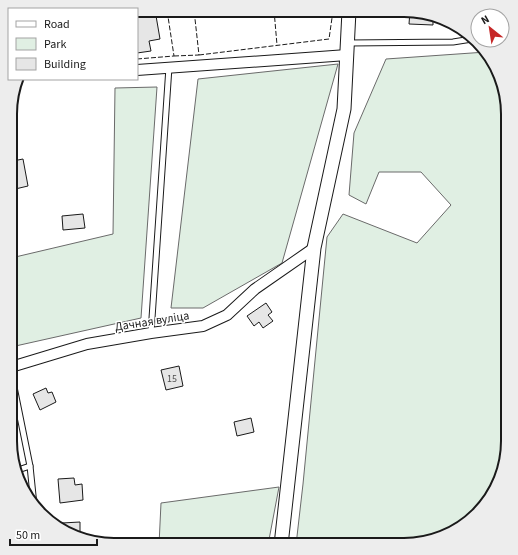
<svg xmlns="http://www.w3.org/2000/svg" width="518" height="555" viewBox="0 0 518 555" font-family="'Source Sans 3',sans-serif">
  <rect width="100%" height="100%" fill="#fff"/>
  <g fill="#e0efe3" stroke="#6a6a6a">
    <polygon points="486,52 490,56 508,107 508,448 494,493 462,527 411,545 296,545 303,484 327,237 343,214 417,243 451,205 421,172 379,172 366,204 349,195 354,133 386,59"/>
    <polygon points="338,64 282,263 203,308 171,308 198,79"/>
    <polygon points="157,87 141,318 11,347 11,258 113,234 115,88"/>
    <polygon points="279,487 268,545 159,545 161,503"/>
  </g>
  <g fill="#e6e6e6" stroke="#1a1a1a">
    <polygon points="137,10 155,10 160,39 149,41 151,51 137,53"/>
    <polygon points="410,11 418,11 433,16 433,25 409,24"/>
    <polygon points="12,153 13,161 23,159 28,186 11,190"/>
    <polygon points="83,214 85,228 63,230 62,216"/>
    <polygon points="266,303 272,312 268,315 273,321 263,328 259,322 254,326 247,316"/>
    <polygon points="179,366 183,386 166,390 161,370"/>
    <polygon points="46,388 48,393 52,392 56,402 40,410 33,394"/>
    <polygon points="251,418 254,432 237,436 234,422"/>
    <polygon points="74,478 75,485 82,484 83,500 60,503 58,479"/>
    <polygon points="80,522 80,537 63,531 62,523"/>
  </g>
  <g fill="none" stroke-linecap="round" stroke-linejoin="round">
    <g stroke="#1a1a1a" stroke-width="7">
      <g id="service">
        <polyline points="349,43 453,42 472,39"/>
        <polyline points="151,333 169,67"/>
        <polyline points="11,372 30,466 18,470"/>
        <polyline points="30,466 34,505"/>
      </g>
    </g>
    <g stroke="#1a1a1a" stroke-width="12">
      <g id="minor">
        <polyline points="137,70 347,55"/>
        <polyline points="11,367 87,344 151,333 203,326 227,315 255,289 314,248"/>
      </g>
    </g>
    <g stroke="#1a1a1a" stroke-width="15">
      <polyline id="tertiary" points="281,545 314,248 344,109 349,11"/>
    </g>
    <use href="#service" stroke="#fff" stroke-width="5"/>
    <use href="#minor" stroke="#fff" stroke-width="10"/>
    <use href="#tertiary" stroke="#fff" stroke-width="13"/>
    <g stroke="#1a1a1a" stroke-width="1" stroke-dasharray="5 2" stroke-linecap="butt">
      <polyline points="274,10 277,45"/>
      <polyline points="199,55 329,39 333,11"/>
      <polyline points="174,56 199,55 194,10"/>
      <polyline points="137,59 174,56 167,10"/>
    </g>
  </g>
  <g text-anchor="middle" stroke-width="3" stroke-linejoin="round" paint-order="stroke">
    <g font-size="10" fill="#4d4d4d">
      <text x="172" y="382">15</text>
    </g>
    <g font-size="12" fill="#1a1a1a" stroke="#fff">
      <text transform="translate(152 321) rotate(-9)" y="4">Дачная вуліца</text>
    </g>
  </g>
  <path d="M0 0H518V555H0ZM114 17H404A97 97 0 0 1 501 114V441A97 97 0 0 1 404 538H114A97 97 0 0 1 17 441V114A97 97 0 0 1 114 17Z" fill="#ededed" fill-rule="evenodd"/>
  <path fill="none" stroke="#1a1a1a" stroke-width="2" d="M114 17H404A97 97 0 0 1 501 114V441A97 97 0 0 1 404 538H114A97 97 0 0 1 17 441V114A97 97 0 0 1 114 17Z"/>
  <rect x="8" y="8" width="130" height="72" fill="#ffffff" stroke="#a3a3a3"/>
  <rect x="16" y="21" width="20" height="6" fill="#ffffff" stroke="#a3a3a3"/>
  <text x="44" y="28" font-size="12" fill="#1a1a1a">Road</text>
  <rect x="16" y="38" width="20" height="12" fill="#e0efe3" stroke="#a3a3a3"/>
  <text x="44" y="48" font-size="12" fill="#1a1a1a">Park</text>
  <rect x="16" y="58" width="20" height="12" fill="#e6e6e6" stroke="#a3a3a3"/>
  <text x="44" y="68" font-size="12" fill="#1a1a1a">Building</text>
  <g transform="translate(490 28) rotate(330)"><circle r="19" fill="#ffffff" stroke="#a3a3a3"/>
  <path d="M0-3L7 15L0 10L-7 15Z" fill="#c62828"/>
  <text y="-6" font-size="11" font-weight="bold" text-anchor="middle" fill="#1a1a1a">N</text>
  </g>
  <path d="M10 539v6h87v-6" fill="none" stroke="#1a1a1a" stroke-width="2"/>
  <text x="16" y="539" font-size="12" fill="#1a1a1a" stroke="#ffffff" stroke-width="3" paint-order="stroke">50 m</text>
</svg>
